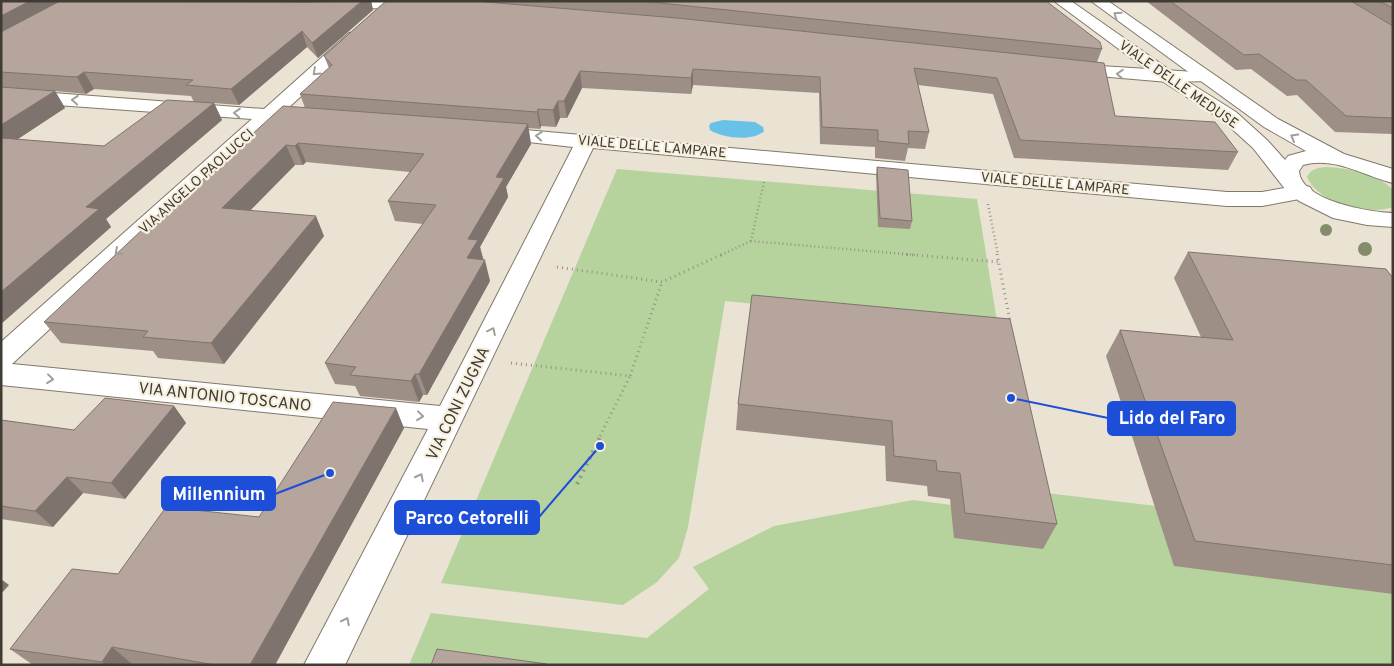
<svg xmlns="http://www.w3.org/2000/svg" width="1394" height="666" viewBox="0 0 1394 666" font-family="Overpass,sans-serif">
  <rect width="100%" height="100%" fill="#eae2d2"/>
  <g fill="#b6d29d">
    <path d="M 1326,167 C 1348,168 1377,173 1393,190 L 1393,207 C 1367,216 1319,204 1307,177 C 1311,169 1317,168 1326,167 Z"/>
    <polygon points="617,169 977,199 998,327 725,301 688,527 679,558 657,582 623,605 441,583"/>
    <polygon points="1046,493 1393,534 1393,665 409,665 431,613 647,638 709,589 693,567 774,526 913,500 967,507"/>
  </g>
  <path fill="#68c2e8" d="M 723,120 L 755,122 L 763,127 L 764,131 C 753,142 722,138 710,130 L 709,126 L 711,123 Z"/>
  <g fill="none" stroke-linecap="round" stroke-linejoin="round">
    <g stroke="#80796a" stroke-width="2">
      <g id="street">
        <polygon points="330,1 418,1 425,3 428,6 425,9 420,11 337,6 332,4"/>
        <polygon points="355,32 361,33 363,37 361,41 286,110 318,114 321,118 318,122 311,124 274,121 12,364 440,406 573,147 484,137 481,133 484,129 491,127 582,135 587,134 595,136 1227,192 1262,192 1302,185 1310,187 1313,192 1310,197 1262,206 1227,206 593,148 345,665 304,665 428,429 1,385 1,342 252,119 1,101 1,89 264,109 349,33"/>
        <polygon points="1069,64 1211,73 1214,77 1211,81 1168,82 1063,73 1060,69 1063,65"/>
      </g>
    </g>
    <g stroke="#80796a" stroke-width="2">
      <path id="secondary" d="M 1054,1 L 1071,1 L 1174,73 L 1236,112 L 1267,140 L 1285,160 L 1288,156 L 1306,151 L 1264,127 L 1091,1 L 1108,1 L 1278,119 L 1344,154 L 1393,169 L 1393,183 C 1364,176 1335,156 1303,165 L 1299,171 C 1301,201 1369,212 1393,213 L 1393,227 L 1367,225 L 1333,218 L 1299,201 L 1285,189 L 1253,148 L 1222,120 L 1162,81 Z"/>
    </g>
    <g stroke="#989387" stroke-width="2.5" stroke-dasharray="1 3" stroke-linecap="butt">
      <polyline points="764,182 751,241 916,255"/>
      <polyline points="988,204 998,255"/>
      <polyline points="721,255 751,241"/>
    </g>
    <g stroke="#989387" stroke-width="3" stroke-dasharray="1 4" stroke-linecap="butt">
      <polyline points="902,254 999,262"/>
      <polyline points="997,254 1010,321"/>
      <polyline points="557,267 662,282 723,254"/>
      <polyline points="511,363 630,376 662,282"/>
      <polyline points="600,436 630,376"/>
    </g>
    <polyline stroke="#989387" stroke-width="4" stroke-dasharray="2 5" stroke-linecap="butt" points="577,484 601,435"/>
    <use href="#street" fill="#fff" fill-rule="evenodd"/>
    <use href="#secondary" fill="#fff" fill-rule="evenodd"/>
  </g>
  <g fill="#848c6a">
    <circle cx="1326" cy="230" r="6"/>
    <circle cx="1365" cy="249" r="7"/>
  </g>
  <g fill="#9d8e86" fill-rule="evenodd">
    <path d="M 1,1 L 371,1 L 373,10 L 318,58 L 307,47 L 239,105 L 214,103 L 222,120 L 106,219 L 111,227 L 1,324 ZM 94,89 L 191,96 L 194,102 L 104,146 L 18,139 L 65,108 L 55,91 L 86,94 Z"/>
    <polygon points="386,1 1046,1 1102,49 1097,62 1115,116 1238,152 1228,170 1014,158 993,94 918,85 929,132 925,149 908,148 905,161 875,158 875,147 820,144 819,93 693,85 691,94 582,88 567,118 560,118 556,127 541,126 540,129 528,128 531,144 506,187 508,197 480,247 490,281 427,395 423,395 419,402 360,396 355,386 335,384 325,363 423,224 395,221 388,201 410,172 306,162 303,165 295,165 250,210 324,236 224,364 158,358 153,351 61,343 44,322 166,213 305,108 300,94 329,68 324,56"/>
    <polygon points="1146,1 1393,1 1393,134 1335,132 1297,95 1287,96 1251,69 1236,70"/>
    <polygon points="877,167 912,221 910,229 878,227 876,175"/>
    <polygon points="1188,252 1393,278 1393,594 1174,566 1106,356 1120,330 1201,337 1174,278"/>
    <polygon points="752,295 1057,524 1043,549 954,538 950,499 928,496 927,486 886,481 885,446 736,430 738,404"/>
    <polygon points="174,406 186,423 125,499 83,493 53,527 1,519 1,420 74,430"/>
    <polygon points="404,428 275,665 33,665 10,649 118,574 259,517"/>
  </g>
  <g fill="#7f746d">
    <polygon points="30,1 61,1 1,37 1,16"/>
    <polygon points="362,1 371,1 373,10 318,58 312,43"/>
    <polygon points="302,31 307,47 239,105 231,89"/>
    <polygon points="693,69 693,85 691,94 691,78"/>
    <polygon points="580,71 582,88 567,118 564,101"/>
    <polygon points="84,72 94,89 86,94 77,77"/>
    <polygon points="55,91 65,108 1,150 1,125"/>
    <polygon points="558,101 560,118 556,127 553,110"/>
    <polygon points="214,103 222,120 106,219 111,227 1,324 1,292 86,207"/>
    <polygon points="538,109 541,126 540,129 537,112"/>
    <polygon points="528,124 531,144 506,187 508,197 480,247 483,260 467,258 468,239 496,177"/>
    <polygon points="298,143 306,162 303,165 295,146"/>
    <polygon points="286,145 295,165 233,228 222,208"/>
    <polygon points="316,216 324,236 224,364 211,343"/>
    <polygon points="485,260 490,281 427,395 419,374"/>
    <polygon points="415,374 423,395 419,402 411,381"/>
    <polygon points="174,406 186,423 125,499 111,483"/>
    <polygon points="396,408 404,428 275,665 250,665"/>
    <polygon points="67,477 83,493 53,527 35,511"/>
    <polygon points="1,579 9,585 1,594"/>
    <polygon points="112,647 132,664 132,665 105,665 102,662"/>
  </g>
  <g fill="#b6a59c" stroke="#7f746d">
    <polygon points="1,1 30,1 1,16"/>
    <polygon points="60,1 308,2 362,1 312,43 302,31 231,89 186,85 193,80 84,72 77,77 1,72 1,32"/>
    <polygon points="386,1 474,1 677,18 1104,63 1115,116 1215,122 1238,152 1020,140 997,78 914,68 929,132 908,131 909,144 878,141 878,130 822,127 820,77 693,69 691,78 580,71 564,101 558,101 553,110 538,109 537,112 300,94 332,65 324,56"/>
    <polygon points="641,1 1046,1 1100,42 1102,49"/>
    <polygon points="1170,1 1351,1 1393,26 1393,118 1346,116 1306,80 1296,80 1259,54 1244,55"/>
    <polygon points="1379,1 1393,1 1393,8"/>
    <polygon points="1,87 55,91 1,125"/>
    <polygon points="167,100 214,103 86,207 99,209 1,292 1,138 104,146"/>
    <polygon points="283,106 528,124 496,177 504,178 468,239 478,240 467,258 485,260 419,374 415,374 411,381 350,375 356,367 325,363 436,205 388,201 424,154 298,143 295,146 286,145 222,208 316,216 211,343 143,337 148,331 44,322 161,212 166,213"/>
    <polygon points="877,167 908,170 912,221 880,218"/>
    <polygon points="1188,252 1386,269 1393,278 1393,565 1195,541 1120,330 1233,340"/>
    <polygon points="752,295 1010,319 1057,524 965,513 960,473 937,471 936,461 894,456 892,421 738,404"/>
    <polygon points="105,398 174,406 111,483 67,477 35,511 1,506 1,420 74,430"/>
    <polygon points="333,402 396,408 250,665 215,665 112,647 102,662 10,649 72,569 118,574 166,507 259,517"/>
    <polygon points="437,649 547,664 547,665 431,665"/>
  </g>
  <defs><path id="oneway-chevron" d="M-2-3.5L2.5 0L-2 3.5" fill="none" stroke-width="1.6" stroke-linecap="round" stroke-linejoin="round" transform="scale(1.25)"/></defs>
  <g stroke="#9f9e9a">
    <use href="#oneway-chevron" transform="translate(1117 15) rotate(-145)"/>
    <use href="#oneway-chevron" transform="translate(316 72) rotate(137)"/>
    <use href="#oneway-chevron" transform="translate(1120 74) rotate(-176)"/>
    <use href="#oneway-chevron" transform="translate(75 100) rotate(-176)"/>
    <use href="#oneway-chevron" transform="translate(237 113) rotate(-176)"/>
    <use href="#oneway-chevron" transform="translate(539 136) rotate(-175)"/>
    <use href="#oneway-chevron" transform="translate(1294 137) rotate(-150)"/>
    <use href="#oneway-chevron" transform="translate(118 252) rotate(138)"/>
    <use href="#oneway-chevron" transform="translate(492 331) rotate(-64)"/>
    <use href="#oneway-chevron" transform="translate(50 379) rotate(6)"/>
    <use href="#oneway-chevron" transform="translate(420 416) rotate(6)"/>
    <use href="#oneway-chevron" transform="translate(420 477) rotate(-63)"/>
    <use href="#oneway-chevron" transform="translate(346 621) rotate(-63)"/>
  </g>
  <g text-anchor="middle" stroke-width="4.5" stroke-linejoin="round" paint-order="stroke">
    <g font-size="14" fill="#3f3c35" stroke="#f8f0df">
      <text transform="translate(1179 84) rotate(35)" y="5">VIALE DELLE MEDUSE</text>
      <text transform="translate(652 146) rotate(5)" y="5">VIALE DELLE LAMPARE</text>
      <text transform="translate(196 181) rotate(-42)" y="5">VIA ANGELO PAOLUCCI</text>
      <text transform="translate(1055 183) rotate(5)" y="5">VIALE DELLE LAMPARE</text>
    </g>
    <g font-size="16" fill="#3f3c35" stroke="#f8f0df">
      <text transform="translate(225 396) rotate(6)" y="6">VIA ANTONIO TOSCANO</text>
      <text transform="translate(457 403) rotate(-64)" y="6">VIA CONI ZUGNA</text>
    </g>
  </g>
  <path fill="none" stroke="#1d4ed8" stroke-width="2" d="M1011 398L1108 418M330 473L275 494M600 446L539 517"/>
  <g fill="#1d4ed8" stroke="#f8f0df" stroke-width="2">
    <circle cx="1011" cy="398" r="5"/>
    <circle cx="330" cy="473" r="5"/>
    <circle cx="600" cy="446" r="5"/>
  </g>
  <g fill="#1d4ed8" stroke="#1d4ed8" stroke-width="2">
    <rect x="1108" y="402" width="127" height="33" rx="5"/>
    <rect x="162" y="477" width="113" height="33" rx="5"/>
    <rect x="395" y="501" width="144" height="33" rx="5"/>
  </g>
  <g font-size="18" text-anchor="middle" font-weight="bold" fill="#fff">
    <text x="1172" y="424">Lido del Faro</text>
    <text x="219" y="500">Millennium</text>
    <text x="467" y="524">Parco Cetorelli</text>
  </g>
  <rect width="1394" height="666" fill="none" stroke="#3f3c35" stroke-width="5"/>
</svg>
